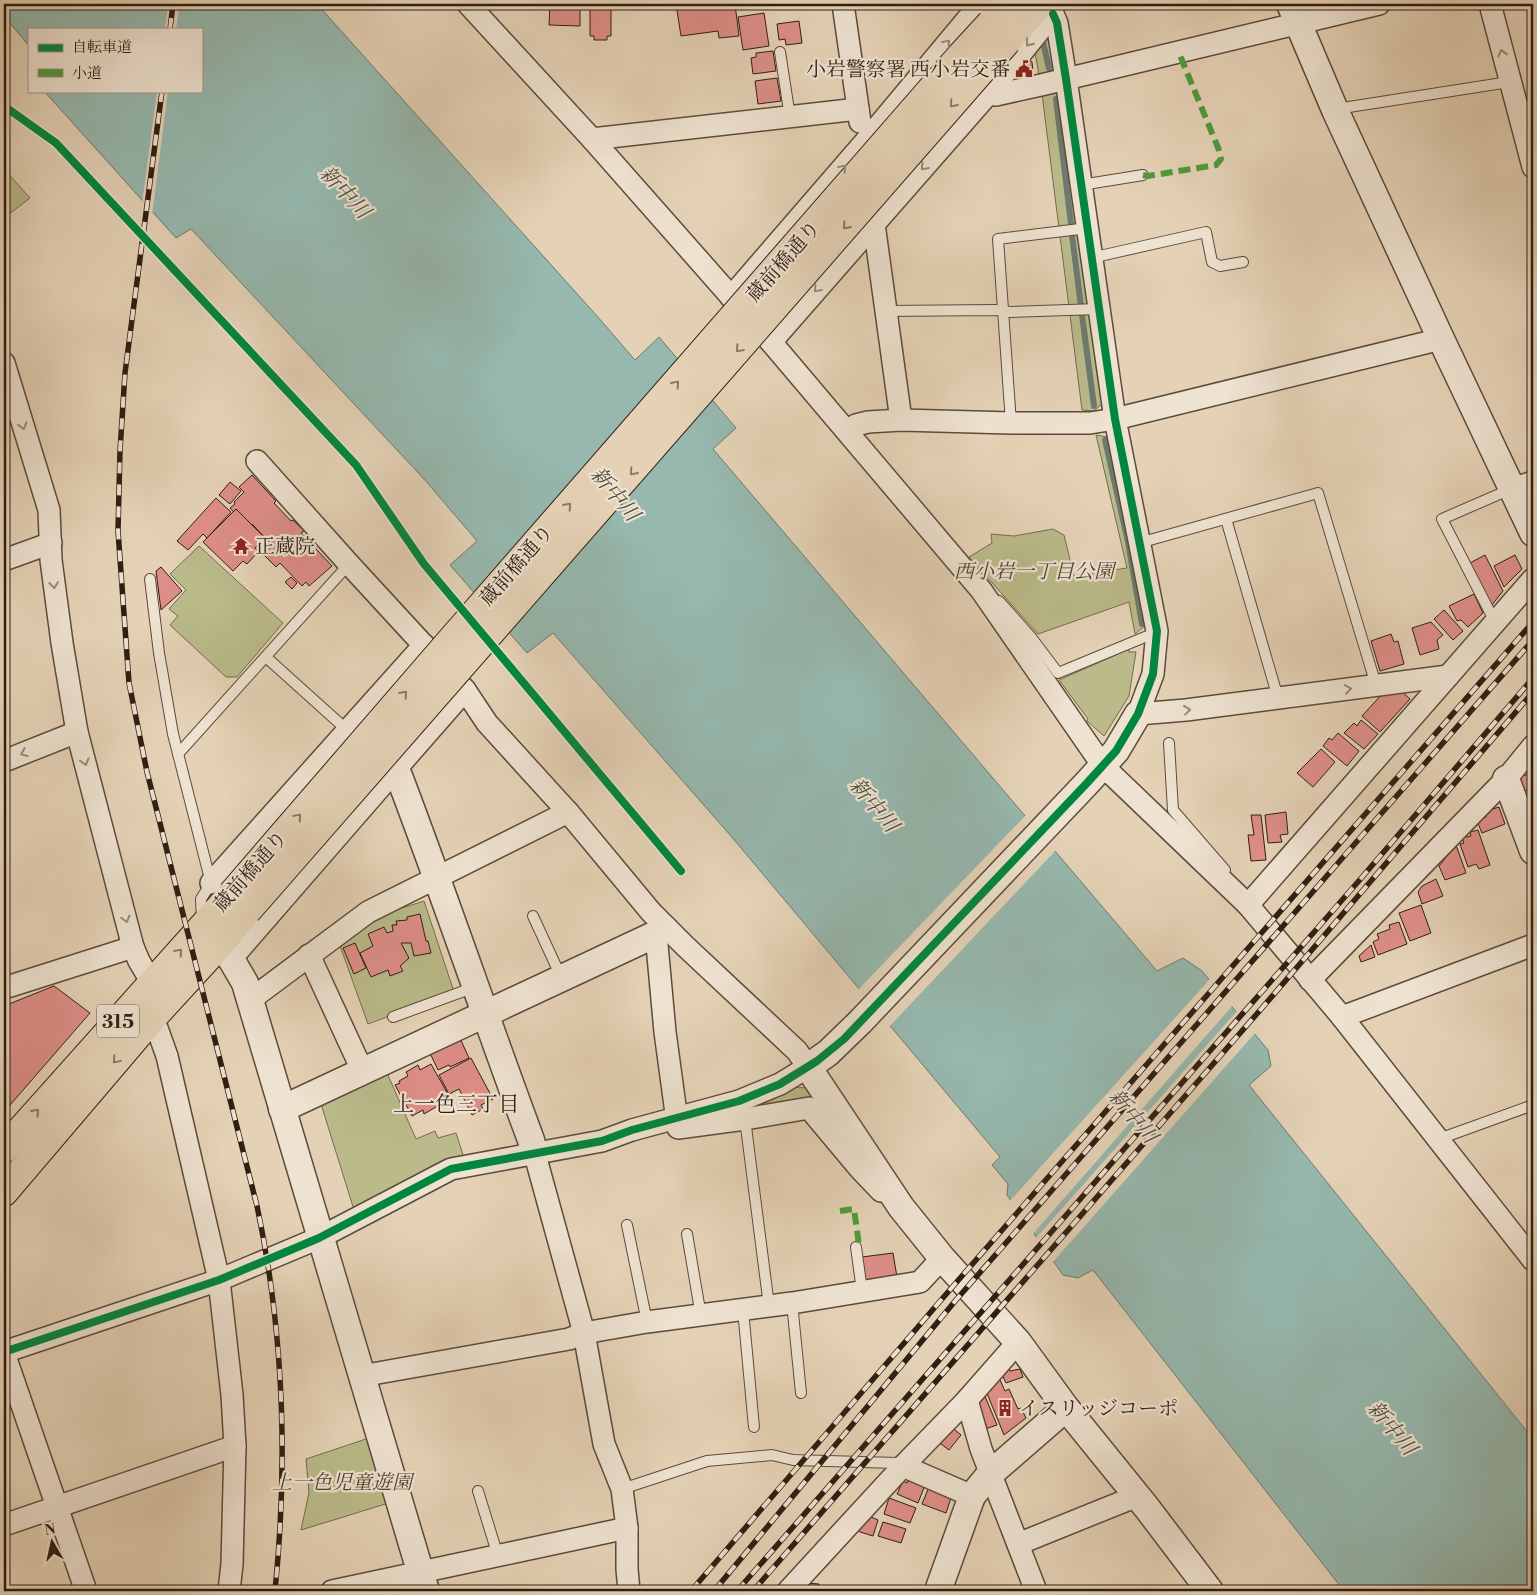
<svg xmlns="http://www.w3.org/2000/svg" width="1537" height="1595" viewBox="0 0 1537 1595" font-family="'Libre Bodoni','Noto Serif JP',serif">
  <rect width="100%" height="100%" fill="#e5d2b6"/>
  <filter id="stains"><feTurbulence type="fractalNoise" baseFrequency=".004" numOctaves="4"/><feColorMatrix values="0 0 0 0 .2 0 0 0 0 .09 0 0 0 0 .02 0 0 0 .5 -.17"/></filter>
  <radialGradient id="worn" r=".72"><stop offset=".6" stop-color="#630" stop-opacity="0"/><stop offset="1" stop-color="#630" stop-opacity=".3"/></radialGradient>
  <g fill="#baba8a" stroke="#746c4e">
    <polygon points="1049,36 1056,69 1039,75 1034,47"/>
    <polygon points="1055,93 1062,100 1102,404 1094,411 1082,410 1042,94"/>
    <polygon points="4,169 30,198 4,218"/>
    <polygon points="1096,435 1107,437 1111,444 1146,620 1145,626 1135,634 1129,602 1038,634 969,557 992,543 991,534 1014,536 1053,529 1064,535 1074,576 1127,568"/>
    <polygon points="199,546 283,623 237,677 226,677 170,625 178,616 169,609 186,590 170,574"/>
    <polygon points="1129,649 1129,652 1136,652 1129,696 1104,736 1087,721 1088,719 1059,680 1118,654 1118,652"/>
    <polygon points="424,901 454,992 368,1024 339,943 377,916"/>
    <polygon points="387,1073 416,1139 435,1131 438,1138 456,1133 466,1164 355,1213 321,1104"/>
    <polygon points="792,1087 808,1088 863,1166 811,1103 744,1115 755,1104"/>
    <polygon points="372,1437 392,1502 301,1530 309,1493 306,1459"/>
  </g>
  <polygon fill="#96b8ae" stroke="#6d7a70" points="4,4 317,4 597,316 635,360 659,337 736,428 713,449 1157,971 1183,958 1202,971 1268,1050 1271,1066 1249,1085 1533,1439 1533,1591 1344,1591 1093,1270 1078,1278 1063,1275 1007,1195 1008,1184 992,1165 1000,1157 731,836 553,633 527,653 450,565 477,541 424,479 191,229 176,238 44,91 201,91 201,29 29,29 29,46 4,16"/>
  <g fill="#e5d2b6">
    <polygon points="168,4 180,4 176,29 165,29"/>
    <polygon points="157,91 168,91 152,215 142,204"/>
    <polygon points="1027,814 1057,849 888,1028 857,991"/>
    <polygon points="1211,978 1233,1005 1032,1235 1009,1202"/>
    <polygon points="1238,1010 1256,1032 1052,1263 1035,1239"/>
  </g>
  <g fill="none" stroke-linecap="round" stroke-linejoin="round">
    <g stroke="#6d7a70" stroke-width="6">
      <polyline points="1043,42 1049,68"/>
      <polyline points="1056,99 1071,224"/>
      <polyline points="1072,235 1081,306"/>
      <polyline points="1082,315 1094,406"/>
      <polyline points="1105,440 1128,542 1142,624"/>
    </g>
  </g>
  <g fill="#de8e88" stroke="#2f1e12">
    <polygon points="550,4 580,4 580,26 549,25"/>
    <polygon points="590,4 611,4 611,36 607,36 607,40 594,40 594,36 590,36"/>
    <polygon points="676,4 735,4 739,36 719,38 718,31 681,36"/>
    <polygon points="764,13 769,46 743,50 738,17"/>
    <polygon points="799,21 802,43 786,45 785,39 779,40 777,24"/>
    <polygon points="773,51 776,71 753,74 751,58 756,57 756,53"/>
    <polygon points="1026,57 1032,62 1033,72 1028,78 1018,78 1012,73"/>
    <polygon points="777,78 781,101 758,104 755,81"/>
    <polygon points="252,475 276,501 274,503 291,521 293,520 304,531 301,533 332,566 309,586 306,582 302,586 280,563 276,567 262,553 271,544 252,524 248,528 230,508 235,504 234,502 244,492 239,487"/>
    <polygon points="230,482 241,491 230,504 219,495"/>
    <polygon points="216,498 231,512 207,538 203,534 188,550 177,541"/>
    <polygon points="236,509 265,538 255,548 259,551 247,564 243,561 233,571 203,542"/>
    <polygon points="1485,555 1503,591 1491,606 1470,563"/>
    <polygon points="1515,555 1522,569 1504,587 1494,566"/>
    <polygon points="161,567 182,591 161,610 156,571"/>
    <polygon points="291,577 297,583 292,589 285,582"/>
    <polygon points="1474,594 1483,613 1468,627 1461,620 1457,621 1449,606"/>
    <polygon points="1444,610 1463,631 1453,640 1434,619"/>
    <polygon points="1431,622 1443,635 1437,640 1439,649 1420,655 1412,628"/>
    <polygon points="1391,634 1394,642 1398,641 1404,664 1380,671 1371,641"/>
    <polygon points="1401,691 1410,699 1380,732 1362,716 1383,693"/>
    <polygon points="1361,720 1378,734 1364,749 1344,733 1354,723 1357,726"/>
    <polygon points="1338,733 1359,751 1347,766 1323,746 1329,738 1332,740"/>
    <polygon points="1321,749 1335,762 1313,787 1297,773"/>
    <polygon points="1533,767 1533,788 1523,792 1518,778 1528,774 1526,769"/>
    <polygon points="1499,807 1505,824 1482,833 1477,821 1486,817 1484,812"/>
    <polygon points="1286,812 1288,834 1280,835 1282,842 1268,843 1265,815"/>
    <polygon points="1251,815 1261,815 1266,860 1251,861 1248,835 1254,835"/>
    <polygon points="1478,830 1490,865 1479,869 1476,864 1468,867 1460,844 1464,843 1462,838 1471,836 1470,832"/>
    <polygon points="1456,845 1466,873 1445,880 1439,866"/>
    <polygon points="1436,879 1443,896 1422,904 1418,892 1422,886"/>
    <polygon points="1421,905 1431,933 1410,941 1399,913"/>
    <polygon points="420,914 426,941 428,941 431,953 414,956 411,943 401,943 409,958 400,966 403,971 390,976 388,970 371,977 360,953 373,946 368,934 384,927 387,933 393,931 392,925 397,925 396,921 407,920 407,917"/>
    <polygon points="1399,922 1407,944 1378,955 1373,942 1379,939 1377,934 1390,929 1389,925"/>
    <polygon points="355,943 366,968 354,974 343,948"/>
    <polygon points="1371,945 1375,957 1361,962 1359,956"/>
    <polygon points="54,986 90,1013 4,1112 4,1006"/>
    <polygon points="459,1036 469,1058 450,1067 449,1065 438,1070 429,1051"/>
    <polygon points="471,1058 493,1099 481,1105 483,1109 472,1115 459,1089 449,1094 439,1075"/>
    <polygon points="431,1064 449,1096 439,1101 441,1104 424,1114 423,1110 412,1116 395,1085 400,1083 399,1081 408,1076 406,1072 418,1065 420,1070"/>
    <polygon points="893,1253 897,1277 866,1282 862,1257"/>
    <polygon points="1009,1369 1010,1371 1020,1369 1023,1377 1006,1383 1001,1372"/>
    <polygon points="1000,1380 1005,1391 1009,1389 1018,1409 1021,1408 1026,1418 1004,1435 984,1386"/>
    <polygon points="984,1394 997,1425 982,1430 970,1400"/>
    <polygon points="949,1425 961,1435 949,1450 937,1441"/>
    <polygon points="909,1478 925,1485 918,1503 897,1494 903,1481 907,1483"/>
    <polygon points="929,1487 944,1492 943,1495 951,1498 946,1513 922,1504"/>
    <polygon points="889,1498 916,1508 910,1523 884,1514"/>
    <polygon points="866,1515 878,1520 873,1536 854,1530"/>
    <polygon points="883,1522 906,1529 901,1543 878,1536"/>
    <polygon points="805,1583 819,1584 819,1586 850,1588 849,1591 805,1591"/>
    <polygon points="853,1588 886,1591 852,1591"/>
  </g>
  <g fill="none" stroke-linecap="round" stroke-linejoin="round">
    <g stroke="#5c4b3b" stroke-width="12">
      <g id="service">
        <polyline points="780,52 790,117"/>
        <polyline points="1336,109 1509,82"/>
        <polyline points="1081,185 1143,175"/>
        <polyline points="1091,258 1206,232 1212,262 1220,266 1243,262"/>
        <polyline points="885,311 996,310 1010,312 1099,309"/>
        <polyline points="1011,423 998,239 1088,228"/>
        <polyline points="1226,519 1278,698"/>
        <polyline points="1139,543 1318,493 1376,685"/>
        <polyline points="150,579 159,653 173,734 211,883 201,899 202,920"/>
        <polyline points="999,601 1031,637 1058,673 1157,632"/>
        <polyline points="1495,622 1442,519 1511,489"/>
        <polyline points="267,658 347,730"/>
        <polyline points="1169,743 1173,810 1225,870"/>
        <polyline points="178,754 349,564"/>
        <polyline points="533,916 562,979"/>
        <polyline points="393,1017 475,987"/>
        <polyline points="745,1119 769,1306"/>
        <polyline points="1439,1139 1533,1105"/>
        <polyline points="627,1225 647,1322"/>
        <polyline points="687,1234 701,1316"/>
        <polyline points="856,1247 862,1291"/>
        <polyline points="792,1303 801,1393"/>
        <polyline points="743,1310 754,1427"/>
        <polyline points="622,1489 707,1461 772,1455 793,1460 897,1463 903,1466"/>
        <polyline points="478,1491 498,1556"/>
      </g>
    </g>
    <g stroke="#5c4b3b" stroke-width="24">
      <g id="minor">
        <polyline points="468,4 592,139 771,342 981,590 1103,766 1248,905 1342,1017 1533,945"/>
        <polyline points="843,4 860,122"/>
        <polyline points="1490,4 1533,167"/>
        <polyline points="1053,14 1057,23 1066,79 1115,419 1157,631 1153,674 1138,714 1186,710 1448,676"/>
        <polyline points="988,94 996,95 1041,85 1379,4"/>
        <polyline points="592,139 858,109"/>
        <polyline points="874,224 901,420"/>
        <polyline points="731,297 864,143 980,4"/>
        <polyline points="771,342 988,94 1053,14 1049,4"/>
        <polyline points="4,363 49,510 51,560 62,643 77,732 133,947 139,961 152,983"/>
        <polyline points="847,431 856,425 868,422 901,420 1011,423 1090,423 1115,419 1441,339"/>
        <polyline points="1512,489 1533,482"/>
        <polyline points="4,560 51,543"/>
        <polyline points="4,761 77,732"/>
        <polyline points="399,776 396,769 465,690"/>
        <polyline points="211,883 424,645"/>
        <polyline points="1248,905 1533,579"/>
        <polyline points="667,928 656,934 665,1032 678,1128 745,1119 809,1108 860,1169 881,1191"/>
        <polyline points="309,955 362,1070"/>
        <polyline points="231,959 396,769"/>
        <polyline points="1310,980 1506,779 1533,746"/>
        <polyline points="4,988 133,947"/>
        <polyline points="250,1000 368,912 568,812"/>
        <polyline points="153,1017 167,1056 219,1280 232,1395 235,1446 232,1564 229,1591"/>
        <polyline points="1342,1017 1533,1260"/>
        <polyline points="535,1155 584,1333 604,1444 622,1489 627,1528 627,1569 629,1591"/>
        <polyline points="4,1352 219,1280 319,1238 451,1169 602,1141 632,1130 739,1101 780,1084 808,1067 797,1051 685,946 651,912 568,812 487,723 465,690 349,564 257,461"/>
        <polyline points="4,1353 86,1591"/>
        <polyline points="361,1376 569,1339 584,1333 647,1322 792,1303 920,1282 942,1258"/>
        <polyline points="967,1400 981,1449 1036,1591"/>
        <polyline points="903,1466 972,1496"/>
        <polyline points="4,1525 235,1446"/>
        <polyline points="1018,1544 1137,1496"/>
        <polyline points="332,1591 627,1528"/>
        <polyline points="788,1591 903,1466 967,1400 1018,1342"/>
      </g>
    </g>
    <g stroke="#5c4b3b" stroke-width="29">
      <g id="tertiary">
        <polyline points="1290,4 1335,110 1441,339 1533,533"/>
        <polyline points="1138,714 1116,751 1087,783 860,1022 828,1053 808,1067 901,1207 942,1258 1018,1342 1066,1408 1147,1508 1210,1591"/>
        <path d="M 399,776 C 445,897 486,1019 531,1140 L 535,1155"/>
        <polyline points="1506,779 1533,851"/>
        <polyline points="219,945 231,959 245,983 426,1591"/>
        <polyline points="282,1109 656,934"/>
        <polyline points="938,1591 972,1496 990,1474 1066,1408"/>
      </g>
    </g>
    <g stroke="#2f1e12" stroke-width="30">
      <g id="primary">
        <polyline points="991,23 1006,4"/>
        <polyline points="1007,41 1040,4"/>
        <polyline points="4,1149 232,894"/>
        <polyline points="4,1192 153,1017 219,945 247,911"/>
      </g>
    </g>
    <use href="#service" stroke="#eee2d0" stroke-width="10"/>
    <use href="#minor" stroke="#eee2d0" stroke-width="21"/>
    <use href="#tertiary" stroke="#eee2d0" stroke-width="26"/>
    <use href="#primary" stroke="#e5d2b6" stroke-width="28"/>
    <g stroke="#2f1e12" stroke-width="5.5">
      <g id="rail">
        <polyline points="170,29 173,4"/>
        <path d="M 162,91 L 125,373 L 120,451 L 118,531 L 129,683 L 147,772 L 257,1206 C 284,1333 288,1462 275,1591"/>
        <polyline points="691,1591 948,1292 1533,622"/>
        <polyline points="714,1591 956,1300 1533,640"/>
        <polyline points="737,1591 1357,883 1533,678"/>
        <polyline points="753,1591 1262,1008 1533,692"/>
      </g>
    </g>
    <use href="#rail" stroke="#eee2d0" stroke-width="4" stroke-dasharray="11" stroke-linecap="butt"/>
    <g stroke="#2f1e12" stroke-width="30" stroke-linecap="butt">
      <g id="primary-bridge">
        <path d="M 232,894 C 472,614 716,338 958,59 L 991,23"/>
        <polyline points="247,911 1007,41"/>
      </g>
    </g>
    <use href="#primary-bridge" stroke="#e5d2b6" stroke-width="28"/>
    <g stroke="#509a3c" stroke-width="6" stroke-dasharray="12 6" stroke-linecap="butt">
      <polyline points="1143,175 1148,176 1216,165 1221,159 1219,150 1179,53"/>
      <polyline points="840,1211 854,1209 859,1245 856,1247"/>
    </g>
    <g stroke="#eee2d0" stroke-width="11">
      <g id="cycleway">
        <polyline points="4,106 56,143 356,465 424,564 681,871"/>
        <polyline points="4,1352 219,1280 319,1238 451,1169 602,1141 632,1130 739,1101 780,1084 817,1061 844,1039 1087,783 1116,751 1138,714 1153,674 1157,631 1115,419 1066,79 1057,23 1053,14"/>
      </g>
    </g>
    <use href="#cycleway" stroke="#00873e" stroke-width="8"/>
  </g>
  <defs><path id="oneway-chevron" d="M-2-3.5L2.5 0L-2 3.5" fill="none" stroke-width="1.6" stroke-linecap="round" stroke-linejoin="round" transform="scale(1.25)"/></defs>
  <g stroke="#988a7a">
    <use href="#oneway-chevron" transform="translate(947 43) rotate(-50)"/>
    <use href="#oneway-chevron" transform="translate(1029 43) rotate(129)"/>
    <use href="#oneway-chevron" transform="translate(1502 53) rotate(-104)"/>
    <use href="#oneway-chevron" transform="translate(924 167) rotate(131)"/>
    <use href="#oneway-chevron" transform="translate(843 168) rotate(-49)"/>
    <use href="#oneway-chevron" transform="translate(817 289) rotate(131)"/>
    <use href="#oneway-chevron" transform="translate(23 426) rotate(73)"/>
    <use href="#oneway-chevron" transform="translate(54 585) rotate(83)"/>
    <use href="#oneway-chevron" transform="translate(1348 689) rotate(-8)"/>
    <use href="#oneway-chevron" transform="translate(1187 710) rotate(-6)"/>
    <use href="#oneway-chevron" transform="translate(24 753) rotate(158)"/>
    <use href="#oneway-chevron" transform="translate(85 762) rotate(75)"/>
    <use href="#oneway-chevron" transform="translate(126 919) rotate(75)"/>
  </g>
  <g stroke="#8a7864">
    <use href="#oneway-chevron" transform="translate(953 104) rotate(131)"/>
    <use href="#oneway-chevron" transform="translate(846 226) rotate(131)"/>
    <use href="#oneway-chevron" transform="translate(739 349) rotate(131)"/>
    <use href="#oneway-chevron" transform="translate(676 384) rotate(-49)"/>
    <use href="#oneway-chevron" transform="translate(633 472) rotate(131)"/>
    <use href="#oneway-chevron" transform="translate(568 506) rotate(-49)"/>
    <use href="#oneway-chevron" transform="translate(404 694) rotate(-49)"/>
    <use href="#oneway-chevron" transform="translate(298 817) rotate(-49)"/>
    <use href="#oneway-chevron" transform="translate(179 952) rotate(-49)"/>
    <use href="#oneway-chevron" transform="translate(116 1060) rotate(130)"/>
    <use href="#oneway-chevron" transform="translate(36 1112) rotate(-48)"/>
  </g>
  <defs>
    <g id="civic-bare" transform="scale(1.35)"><path d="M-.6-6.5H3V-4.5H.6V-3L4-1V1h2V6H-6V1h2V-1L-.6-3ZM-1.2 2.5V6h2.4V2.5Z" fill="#8f2418" stroke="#eee2d0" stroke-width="2.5" paint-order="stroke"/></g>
    <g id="temple-bare" transform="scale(1.35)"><path d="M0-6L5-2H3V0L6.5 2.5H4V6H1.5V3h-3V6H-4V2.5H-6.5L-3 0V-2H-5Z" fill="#8f2418" stroke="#eee2d0" stroke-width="2.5" paint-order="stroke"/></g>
    <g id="building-bare" transform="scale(1.35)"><path d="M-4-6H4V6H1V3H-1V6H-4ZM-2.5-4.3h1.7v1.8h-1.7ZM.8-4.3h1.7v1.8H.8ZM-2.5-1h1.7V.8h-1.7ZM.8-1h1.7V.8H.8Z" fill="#8f2418" stroke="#eee2d0" stroke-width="2.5" paint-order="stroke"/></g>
  </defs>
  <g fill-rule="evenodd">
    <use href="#civic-bare" x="1024" y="69"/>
    <use href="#temple-bare" x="241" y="546"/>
    <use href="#building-bare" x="1005" y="1408"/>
  </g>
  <g text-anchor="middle" stroke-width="4.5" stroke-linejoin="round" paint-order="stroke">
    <rect fill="#eee2d0" stroke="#68594b" stroke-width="1" x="97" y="1004.5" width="42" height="33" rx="4"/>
    <g font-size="19" font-weight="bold" fill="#2f1e12">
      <text x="118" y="1028">315</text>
    </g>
    <g font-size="20" fill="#2f1e12" stroke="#eee2d0" text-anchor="start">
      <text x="1010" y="76" text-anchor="end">小岩警察署 西小岩交番</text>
      <text x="255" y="553">正蔵院</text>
      <text x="1019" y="1415">イスリッジコーポ</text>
    </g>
    <g font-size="20" fill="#2f1e12" stroke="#eee2d0">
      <text transform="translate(783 261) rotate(-49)" y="7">蔵前橋通り</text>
      <text transform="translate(516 565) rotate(-49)" y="7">蔵前橋通り</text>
      <text transform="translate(250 871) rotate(-49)" y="7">蔵前橋通り</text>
    </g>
    <g font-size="20" font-style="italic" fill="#524530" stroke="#eee2d0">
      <text x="1034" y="578">西小岩一丁目公園</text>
      <text x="342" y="1489">上一色児童遊園</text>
    </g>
    <g font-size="21" font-style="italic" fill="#4e4c41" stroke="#eee2d0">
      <text transform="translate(345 192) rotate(47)" y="7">新中川</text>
      <text transform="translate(615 494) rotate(50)" y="7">新中川</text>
      <text transform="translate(874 805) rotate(50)" y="7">新中川</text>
      <text transform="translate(1133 1116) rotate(50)" y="7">新中川</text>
      <text transform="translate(1392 1428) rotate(50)" y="7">新中川</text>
    </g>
    <g font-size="21" fill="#2f1e12" stroke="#eee2d0">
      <text x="456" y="1111">上一色三丁目</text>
    </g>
  </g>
  <rect width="1537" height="1595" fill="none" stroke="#e5d2b6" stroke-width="20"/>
  <rect x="5" y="5" width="1527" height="1585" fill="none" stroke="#2f1e12" stroke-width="2.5"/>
  <rect x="10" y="10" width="1517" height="1575" fill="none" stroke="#2f1e12"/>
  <rect x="28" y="28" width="175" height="65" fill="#eee2d0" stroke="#a29484"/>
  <rect x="38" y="44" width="25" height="8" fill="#00873e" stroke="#a29484"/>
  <text x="72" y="52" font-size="15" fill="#2f1e12">自転車道</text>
  <rect x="38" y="69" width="25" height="8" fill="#509a3c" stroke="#a29484"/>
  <text x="72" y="78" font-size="15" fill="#2f1e12">小道</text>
  <g transform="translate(52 1542) rotate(351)" stroke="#eee2d0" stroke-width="4" paint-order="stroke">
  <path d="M0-4L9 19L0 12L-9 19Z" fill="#2f1e12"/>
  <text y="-8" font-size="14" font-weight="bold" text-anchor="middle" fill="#2f1e12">N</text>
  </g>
  <rect width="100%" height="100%" filter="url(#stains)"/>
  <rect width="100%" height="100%" fill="url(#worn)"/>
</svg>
